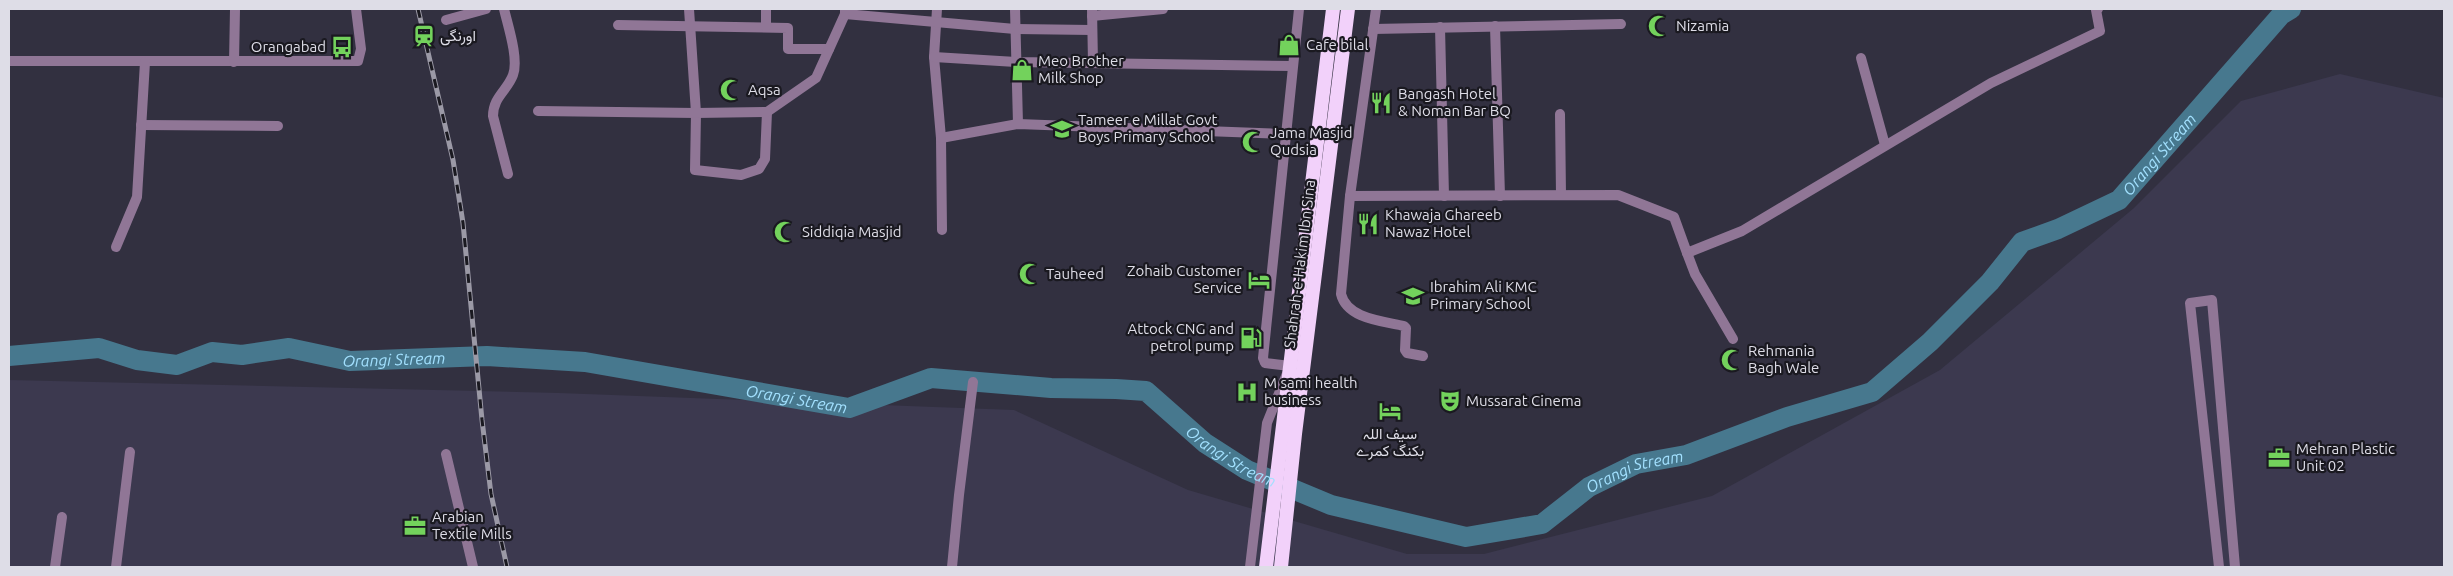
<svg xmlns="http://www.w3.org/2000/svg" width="2453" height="576" viewBox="0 0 2453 576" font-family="Ubuntu,Vazirmatn,sans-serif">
  <rect width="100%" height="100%" fill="#323040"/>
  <polygon fill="#3c394f" points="2340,74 2444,98 2444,567 9,567 9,380 559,393 1014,410 1188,490 1407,554 1484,554 1712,496 1940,370 2134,208 2241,101"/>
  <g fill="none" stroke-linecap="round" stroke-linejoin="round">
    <path stroke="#47788e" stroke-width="20" id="s1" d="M 9,356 L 99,348 L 137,360 L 177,365 L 212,352 L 242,355 L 289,348 L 350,361 L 487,356 L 585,362 L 849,408 L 931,378 L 1051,388 L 1116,389 L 1146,391 L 1205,443 L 1247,470 L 1331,505 L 1466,537 L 1542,524 L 1589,487 L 1636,464 L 1686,455 L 1787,417 L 1872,392 L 1930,342 L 1990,282 L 2022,242 L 2058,229 L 2119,200 L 2281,15 L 2291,9"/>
    <g stroke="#907696" stroke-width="10">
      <path d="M 504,9 C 508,26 519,59 513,75 C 507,91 493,97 493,116 L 508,174"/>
      <polyline points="689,9 696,113 695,170 741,175 759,169 765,159 767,112"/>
      <polyline points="937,9 934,57 941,138 942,230"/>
      <polyline points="1015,9 1018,124"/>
      <polyline points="1092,9 1093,63"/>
      <path d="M 1376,9 L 1350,196 L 1341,294 C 1347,319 1383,321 1404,326 L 1406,328 L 1405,350 L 1407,353 L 1423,356"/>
      <polyline points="845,14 1015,29 1092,30"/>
      <polyline points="1092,16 1163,9"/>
      <polyline points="446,20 486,9"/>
      <polyline points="618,25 788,28 788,49 829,49"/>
      <polyline points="1495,26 1500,196"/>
      <polyline points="766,27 766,9"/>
      <polyline points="1440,27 1444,196"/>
      <polyline points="1373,29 1621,24"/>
      <polyline points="934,57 1016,62 1292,66"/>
      <polyline points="1861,58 1885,145"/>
      <polyline points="9,61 358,61 361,49 356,9"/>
      <polyline points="234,62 235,9"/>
      <polyline points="538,111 696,113 767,112 816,78 845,14 845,9"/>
      <polyline points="1560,114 1561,195"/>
      <polyline points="141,125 278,126"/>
      <polyline points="941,138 1018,124 1285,134"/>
      <polyline points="1350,196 1618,195 1674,217 1687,253 1742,231 1991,83 2100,31 2096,10 2098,9"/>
      <polyline points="116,247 137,197 145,62"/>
      <polyline points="1687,253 1695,274 1733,339"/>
      <polyline points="446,454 473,567"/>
      <polyline points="55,567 62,517"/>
      <polyline points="116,567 130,452"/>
      <polyline points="952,567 959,495 973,382"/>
      <polyline points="1250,567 1267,423 1290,366 1265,363 1263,358 1299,9"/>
      <polyline points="2219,567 2190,303 2212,300 2235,567"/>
    </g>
    <g stroke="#f2d1fa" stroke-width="14">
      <polyline points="1266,567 1333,9"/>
      <polyline points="1281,567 1295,434 1348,9"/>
    </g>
    <g stroke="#9b99a6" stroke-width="5">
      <polyline id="rail" points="418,9 453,160 463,223 482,420 491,494 507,567"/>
    </g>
    <use href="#rail" stroke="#1a1920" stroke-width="3" stroke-dasharray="9" stroke-linecap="butt"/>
  </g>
  <defs>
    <g id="mosque-bare" transform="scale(1.725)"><path d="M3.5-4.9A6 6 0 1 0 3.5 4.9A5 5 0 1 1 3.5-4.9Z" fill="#73d25c" stroke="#1a1920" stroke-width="2.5" paint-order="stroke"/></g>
    <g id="station-bare" transform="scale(1.725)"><path d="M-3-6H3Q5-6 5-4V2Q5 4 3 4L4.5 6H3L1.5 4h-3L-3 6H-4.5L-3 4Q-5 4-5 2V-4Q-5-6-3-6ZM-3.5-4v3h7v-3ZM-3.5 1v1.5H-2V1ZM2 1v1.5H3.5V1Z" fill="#73d25c" stroke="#1a1920" stroke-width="2.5" paint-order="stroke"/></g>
    <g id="shop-bare" transform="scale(1.725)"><path d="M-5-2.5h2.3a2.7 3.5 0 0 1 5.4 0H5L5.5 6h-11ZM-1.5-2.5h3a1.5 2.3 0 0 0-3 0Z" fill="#73d25c" stroke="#1a1920" stroke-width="2.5" paint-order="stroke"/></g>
    <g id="bus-bare" transform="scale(1.725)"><path d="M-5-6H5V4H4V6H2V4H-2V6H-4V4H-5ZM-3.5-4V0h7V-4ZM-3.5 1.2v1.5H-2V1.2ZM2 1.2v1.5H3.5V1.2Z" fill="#73d25c" stroke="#1a1920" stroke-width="2.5" paint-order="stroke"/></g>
    <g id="restaurant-bare" transform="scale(1.725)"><path d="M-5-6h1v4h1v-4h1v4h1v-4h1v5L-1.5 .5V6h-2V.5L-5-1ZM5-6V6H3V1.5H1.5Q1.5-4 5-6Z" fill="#73d25c" stroke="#1a1920" stroke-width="2.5" paint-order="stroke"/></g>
    <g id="school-bare" transform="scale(1.725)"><path d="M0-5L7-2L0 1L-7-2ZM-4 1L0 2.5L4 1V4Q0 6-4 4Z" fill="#73d25c" stroke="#1a1920" stroke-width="2.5" paint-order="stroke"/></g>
    <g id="hotel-bare" transform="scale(1.725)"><path d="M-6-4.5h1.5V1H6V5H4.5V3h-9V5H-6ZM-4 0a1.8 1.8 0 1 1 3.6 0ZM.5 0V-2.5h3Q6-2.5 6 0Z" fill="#73d25c" stroke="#1a1920" stroke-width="2.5" paint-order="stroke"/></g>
    <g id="fuel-bare" transform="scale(1.725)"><path d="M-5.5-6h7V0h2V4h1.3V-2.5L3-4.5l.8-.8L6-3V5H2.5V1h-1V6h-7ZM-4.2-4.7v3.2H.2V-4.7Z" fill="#73d25c" stroke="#1a1920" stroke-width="2.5" paint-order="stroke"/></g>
    <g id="hospital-bare" transform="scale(1.725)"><path d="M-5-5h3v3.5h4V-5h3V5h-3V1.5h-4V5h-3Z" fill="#73d25c" stroke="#1a1920" stroke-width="2.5" paint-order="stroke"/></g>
    <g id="theatre-bare" transform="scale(1.725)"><path d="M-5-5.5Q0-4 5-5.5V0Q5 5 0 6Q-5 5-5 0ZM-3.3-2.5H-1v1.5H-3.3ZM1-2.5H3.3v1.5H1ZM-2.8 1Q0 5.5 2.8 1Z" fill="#73d25c" stroke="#1a1920" stroke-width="2.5" paint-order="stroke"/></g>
    <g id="office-bare" transform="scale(1.725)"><path d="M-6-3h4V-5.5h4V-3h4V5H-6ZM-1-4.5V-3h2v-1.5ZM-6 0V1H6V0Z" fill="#73d25c" stroke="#1a1920" stroke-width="2.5" paint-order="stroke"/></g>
  </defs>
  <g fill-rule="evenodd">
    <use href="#mosque-bare" x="1659" y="26"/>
    <use href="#station-bare" x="424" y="36"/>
    <use href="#shop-bare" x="1289" y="45"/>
    <use href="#bus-bare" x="342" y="47"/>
    <use href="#shop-bare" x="1022" y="70"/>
    <use href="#mosque-bare" x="731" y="90"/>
    <use href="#restaurant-bare" x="1381" y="103"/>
    <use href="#school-bare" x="1062" y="129"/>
    <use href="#mosque-bare" x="1253" y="142"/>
    <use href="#restaurant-bare" x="1368" y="224"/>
    <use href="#mosque-bare" x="785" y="232"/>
    <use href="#mosque-bare" x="1030" y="274"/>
    <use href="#hotel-bare" x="1259" y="280"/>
    <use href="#school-bare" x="1413" y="296"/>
    <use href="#fuel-bare" x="1251" y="338"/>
    <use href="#mosque-bare" x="1732" y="360"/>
    <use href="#hospital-bare" x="1247" y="392"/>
    <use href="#theatre-bare" x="1450" y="401"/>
    <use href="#hotel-bare" x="1390" y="411"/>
    <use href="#office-bare" x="2279" y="458"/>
    <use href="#office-bare" x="415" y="526"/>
  </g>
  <g text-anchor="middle" stroke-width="4.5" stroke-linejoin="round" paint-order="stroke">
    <g font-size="15" fill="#dedde7" stroke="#1a1920" text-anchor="start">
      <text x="1676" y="31">Nizamia</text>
      <text x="440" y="41">اورنگی</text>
      <text x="1306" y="50">Cafe bilal</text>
      <text x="326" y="52" text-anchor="end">Orangabad</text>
      <text x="1038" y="66">Meo Brother<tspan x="1038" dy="17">Milk Shop</tspan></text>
      <text x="748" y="95">Aqsa</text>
      <text x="1398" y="99">Bangash Hotel<tspan x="1398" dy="17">&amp; Noman Bar BQ</tspan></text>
      <text x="1078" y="125">Tameer e Millat Govt<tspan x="1078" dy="17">Boys Primary School</tspan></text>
      <text x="1270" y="138">Jama Masjid<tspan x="1270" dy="17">Qudsia</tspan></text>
      <text x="1385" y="220">Khawaja Ghareeb<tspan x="1385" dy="17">Nawaz Hotel</tspan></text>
      <text x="802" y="237">Siddiqia Masjid</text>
      <text x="1242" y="276" text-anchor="end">Zohaib Customer<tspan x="1242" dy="17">Service</tspan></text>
      <text x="1046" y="279">Tauheed</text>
      <text x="1430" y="292">Ibrahim Ali KMC<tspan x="1430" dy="17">Primary School</tspan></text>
      <text x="1234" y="334" text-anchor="end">Attock CNG and<tspan x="1234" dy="17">petrol pump</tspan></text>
      <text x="1748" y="356">Rehmania<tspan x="1748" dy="17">Bagh Wale</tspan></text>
      <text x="1264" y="388">M sami health<tspan x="1264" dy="17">business</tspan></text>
      <text x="1466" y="406">Mussarat Cinema</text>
      <text x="1390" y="439" text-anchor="middle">سیف اللہ<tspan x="1390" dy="17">بکنگ کمرے</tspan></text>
      <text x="2296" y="454">Mehran Plastic<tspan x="2296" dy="17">Unit 02</tspan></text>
      <text x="432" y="522">Arabian<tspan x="432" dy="17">Textile Mills</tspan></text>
    </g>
    <g font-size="15" fill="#dedde7" stroke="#1a1920">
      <text transform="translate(1300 264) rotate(-83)" y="5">Shahrah-e-Hakim Ibn Sina</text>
    </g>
    <g font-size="16" font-style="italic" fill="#a2e0fe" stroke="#1a1920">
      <text dy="6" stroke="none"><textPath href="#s1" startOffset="2328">Orangi Stream</textPath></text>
      <text dy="6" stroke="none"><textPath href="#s1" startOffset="392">Orangi Stream</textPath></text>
      <text dy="6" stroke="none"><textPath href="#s1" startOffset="798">Orangi Stream</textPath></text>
      <text dy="6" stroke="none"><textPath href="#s1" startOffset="1262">Orangi Stream</textPath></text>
      <text dy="6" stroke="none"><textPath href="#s1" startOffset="1698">Orangi Stream</textPath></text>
    </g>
  </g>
  <rect width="2453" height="576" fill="none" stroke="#dedde7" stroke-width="20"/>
</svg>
